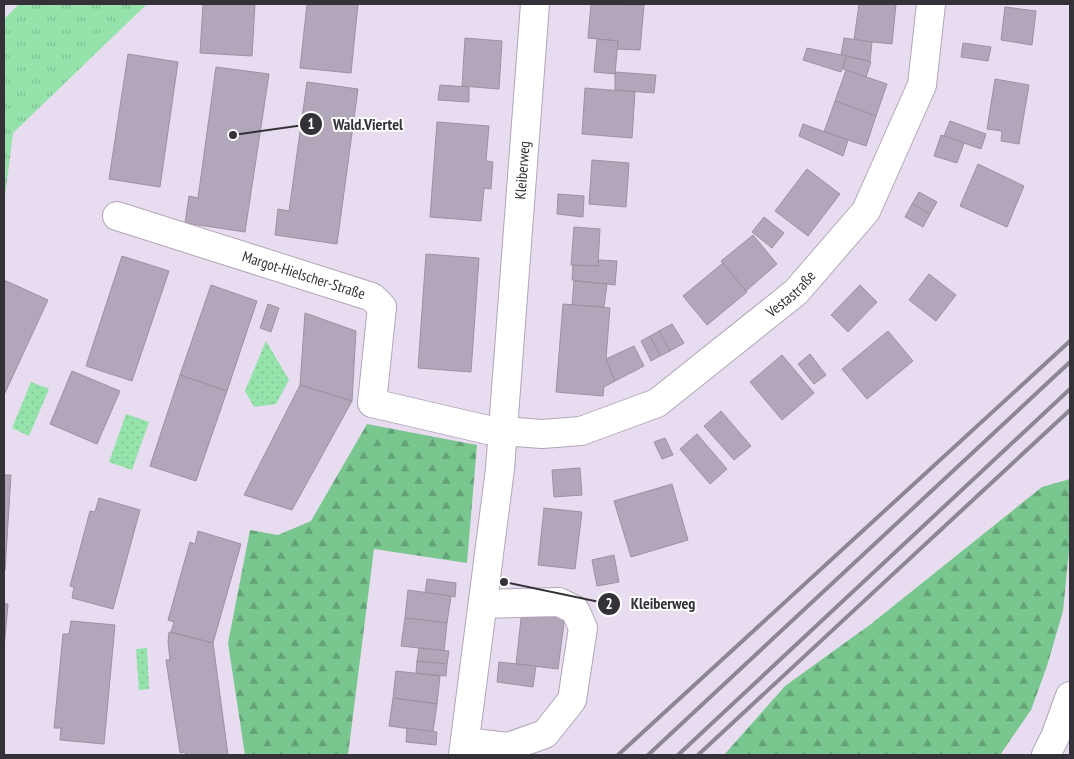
<svg xmlns="http://www.w3.org/2000/svg" width="1074" height="759" viewBox="0 0 1074 759" font-family="'PT Sans Narrow',sans-serif">
  <defs>
    <pattern id="grass-tufts" width="24" height="20" patternUnits="userSpaceOnUse" patternTransform="scale(1.25)"><rect width="24" height="20" fill="#95e2ab"/><path d="M3 7l-1-3M5 7V3M7 7l1-3M15 17l-1-3M17 17v-4M19 17l1-3" fill="none" stroke="#81c294"/></pattern>
    <pattern id="forest-firs" width="22" height="20" patternUnits="userSpaceOnUse" patternTransform="scale(1.25)"><rect width="22" height="20" fill="#79c68f"/><path d="M5 1l3.5 6h-7zM16 11l3.5 6h-7z" fill="#64a176"/></pattern>
    <pattern id="park-dots" width="8" height="8" patternUnits="userSpaceOnUse" patternTransform="scale(1.25)"><rect width="8" height="8" fill="#95e2ab"/><path d="M2 2h.1M6 6h.1" fill="none" stroke="#81c294" stroke-width="1.8" stroke-linecap="round"/></pattern>
  </defs>
  <rect width="100%" height="100%" fill="#e8ddf0"/>
  <polygon fill="url(#grass-tufts)" points="19,4 147,4 13,133 4,204 4,19"/>
  <g fill="url(#forest-firs)">
    <polygon points="367,424 477,445 467,563 374,549 348,755 245,755 228,643 250,530 278,535 311,521"/>
    <polygon points="1070,479 1070,541 1063,611 1047,666 1031,710 1000,755 724,755 785,686 871,624 1042,487"/>
  </g>
  <g fill="url(#park-dots)">
    <polygon points="266,341 289,380 276,404 254,407 245,391"/>
    <polygon points="31,382 49,389 29,436 12,428"/>
    <polygon points="126,414 149,422 132,470 109,462"/>
    <polygon points="147,648 149,689 139,690 136,649"/>
  </g>
  <g fill="#b2a7ba" stroke="#9c91a3">
    <polygon points="203,4 255,4 252,56 200,53"/>
    <polygon points="307,4 358,4 351,73 300,68"/>
    <polygon points="591,4 644,5 640,50 617,49 618,41 588,38"/>
    <polygon points="859,4 896,4 892,44 854,40"/>
    <polygon points="1005,7 1036,11 1032,45 1001,40"/>
    <polygon points="465,38 502,41 499,89 462,86"/>
    <polygon points="844,38 872,42 870,61 841,55"/>
    <polygon points="597,39 618,41 615,74 594,72"/>
    <polygon points="963,43 991,47 988,61 961,57"/>
    <polygon points="807,48 846,56 841,72 803,60"/>
    <polygon points="128,54 178,62 160,187 109,179"/>
    <polygon points="846,56 871,62 866,77 843,69"/>
    <polygon points="216,67 269,74 245,232 185,223 189,196 198,198"/>
    <polygon points="846,70 887,84 876,116 835,101"/>
    <polygon points="615,72 656,75 654,93 615,90"/>
    <polygon points="995,79 1029,85 1019,144 1001,141 1002,131 987,129"/>
    <polygon points="307,82 358,89 337,244 275,235 278,209 289,211"/>
    <polygon points="440,85 469,87 469,102 438,100"/>
    <polygon points="585,88 635,92 632,138 582,134"/>
    <polygon points="835,101 876,116 866,146 824,132"/>
    <polygon points="950,121 986,134 981,149 944,136"/>
    <polygon points="437,122 489,126 486,161 493,162 492,174 491,189 484,188 481,221 430,217"/>
    <polygon points="803,124 848,140 843,156 799,136"/>
    <polygon points="941,135 964,143 957,163 934,156"/>
    <polygon points="592,160 629,163 626,207 589,204"/>
    <polygon points="978,164 1024,186 1007,227 960,206"/>
    <polygon points="807,169 840,194 808,236 775,211"/>
    <polygon points="919,192 937,202 930,214 912,204"/>
    <polygon points="558,194 584,196 583,217 557,214"/>
    <polygon points="912,204 930,214 923,227 905,217"/>
    <polygon points="764,217 784,233 772,248 752,232"/>
    <polygon points="574,227 600,229 598,266 571,265"/>
    <polygon points="753,235 777,264 746,291 721,261"/>
    <polygon points="426,254 479,258 471,372 418,368"/>
    <polygon points="122,256 169,271 132,381 86,366"/>
    <polygon points="599,260 617,261 615,285 572,280 573,265 598,266"/>
    <polygon points="723,263 747,292 707,325 683,296"/>
    <polygon points="929,274 956,295 936,321 909,300"/>
    <polygon points="4,280 48,300 4,395"/>
    <polygon points="574,281 607,284 604,307 572,305"/>
    <polygon points="211,285 257,301 227,391 180,375"/>
    <polygon points="860,285 877,302 848,332 831,315"/>
    <polygon points="268,304 279,308 271,332 260,328"/>
    <polygon points="563,304 610,308 606,359 615,381 604,387 603,396 556,392"/>
    <polygon points="305,313 356,331 352,401 300,385"/>
    <polygon points="672,324 684,343 670,351 659,331"/>
    <polygon points="659,331 670,351 660,356 650,336"/>
    <polygon points="888,331 913,361 867,399 842,369"/>
    <polygon points="650,336 660,356 651,361 641,341"/>
    <polygon points="634,346 644,366 615,381 606,359"/>
    <polygon points="810,354 826,375 814,384 798,364"/>
    <polygon points="782,355 814,393 782,420 750,382"/>
    <polygon points="72,371 120,391 97,444 50,424"/>
    <polygon points="180,375 227,391 196,481 150,466"/>
    <polygon points="300,385 352,401 292,510 244,495"/>
    <polygon points="721,411 751,446 734,460 704,426"/>
    <polygon points="697,434 727,469 710,484 680,449"/>
    <polygon points="665,438 673,455 662,459 654,442"/>
    <polygon points="580,468 582,495 554,497 552,470"/>
    <polygon points="4,475 11,475 5,571 4,571"/>
    <polygon points="672,484 688,540 631,557 614,501"/>
    <polygon points="99,498 140,510 113,609 72,598 74,587 70,586 90,511 95,512"/>
    <polygon points="544,508 582,512 575,569 538,565"/>
    <polygon points="198,531 241,544 213,643 171,632 174,622 168,620 190,542 195,544"/>
    <polygon points="614,555 619,582 597,586 592,560"/>
    <polygon points="427,579 456,583 455,597 425,593"/>
    <polygon points="408,590 451,596 447,623 405,618"/>
    <polygon points="4,604 8,604 4,648"/>
    <polygon points="522,610 565,615 558,669 516,664"/>
    <polygon points="405,618 447,623 444,651 401,646"/>
    <polygon points="71,621 115,625 104,744 60,740 61,728 54,728 63,634 69,634"/>
    <polygon points="169,632 213,643 228,755 186,755 185,752 180,753 166,660 170,660 168,642"/>
    <polygon points="419,648 449,651 447,664 417,661"/>
    <polygon points="417,661 447,664 446,676 416,673"/>
    <polygon points="499,662 536,666 533,687 497,682"/>
    <polygon points="396,671 440,676 437,704 393,698"/>
    <polygon points="393,698 437,704 433,732 389,726"/>
    <polygon points="407,728 437,732 436,745 406,742"/>
  </g>
  <g fill="none" stroke-linecap="round" stroke-linejoin="round">
    <g stroke="#b1a6b8" stroke-width="30">
      <g id="minor">
        <path id="s1" d="M 117,216 L 372,297 L 382,307 L 372,403 L 488,430 L 503,431"/>
        <polyline points="465,742 508,747 545,734 572,700 583,628 575,610 559,602 483,604"/>
      </g>
    </g>
    <g stroke="#b1a6b8" stroke-width="30">
      <g id="major">
        <path id="s2" d="M 503,431 L 542,434 L 581,431 L 657,403 L 796,292 L 866,211 L 922,85 L 931,4"/>
        <path id="s3" d="M 463,755 L 500,469 L 535,4"/>
        <polyline points="1046,755 1055,737 1070,696"/>
      </g>
    </g>
    <use href="#minor" stroke="#fff" stroke-width="28"/>
    <use href="#major" stroke="#fff" stroke-width="28"/>
    <g stroke="#8d8693" stroke-width="4">
      <polyline points="618,755 1070,341"/>
      <polyline points="648,755 1070,362"/>
      <polyline points="678,755 1070,389"/>
      <polyline points="698,755 1070,410"/>
    </g>
  </g>
  <g text-anchor="middle" stroke-width="4" stroke-linejoin="round" paint-order="stroke">
    <g font-size="15" fill="#353138" stroke="#fff">
      <text dy="5" stroke="none"><textPath href="#s3" startOffset="588">Kleiberweg</textPath></text>
      <text dy="5" stroke="none"><textPath href="#s1" startOffset="196">Margot-Hielscher-Straße</textPath></text>
      <text dy="5" stroke="none"><textPath href="#s2" startOffset="332">Vestastraße</textPath></text>
    </g>
  </g>
  <path fill="none" stroke="#353138" stroke-width="2" d="M233 135L311 124M504 582L609 604"/>
  <g fill="#353138" stroke="#fff" stroke-width="2">
    <circle cx="233" cy="135" r="5"/>
    <circle cx="504" cy="582" r="5"/>
    <circle cx="311" cy="124" r="12"/>
    <circle cx="609" cy="604" r="12"/>
  </g>
  <g font-size="15" text-anchor="middle" font-weight="bold" fill="#fff">
    <text x="311" y="129">1</text>
    <text x="609" y="609">2</text>
  </g>
  <g font-size="16" text-anchor="middle" font-weight="bold" fill="#353138" stroke="#fff" stroke-width="4" stroke-linejoin="round" paint-order="stroke">
    <text x="368" y="130">Wald.Viertel</text>
    <text x="663" y="609">Kleiberweg</text>
  </g>
  <rect width="1074" height="759" fill="none" stroke="#353138" stroke-width="10"/>
</svg>
